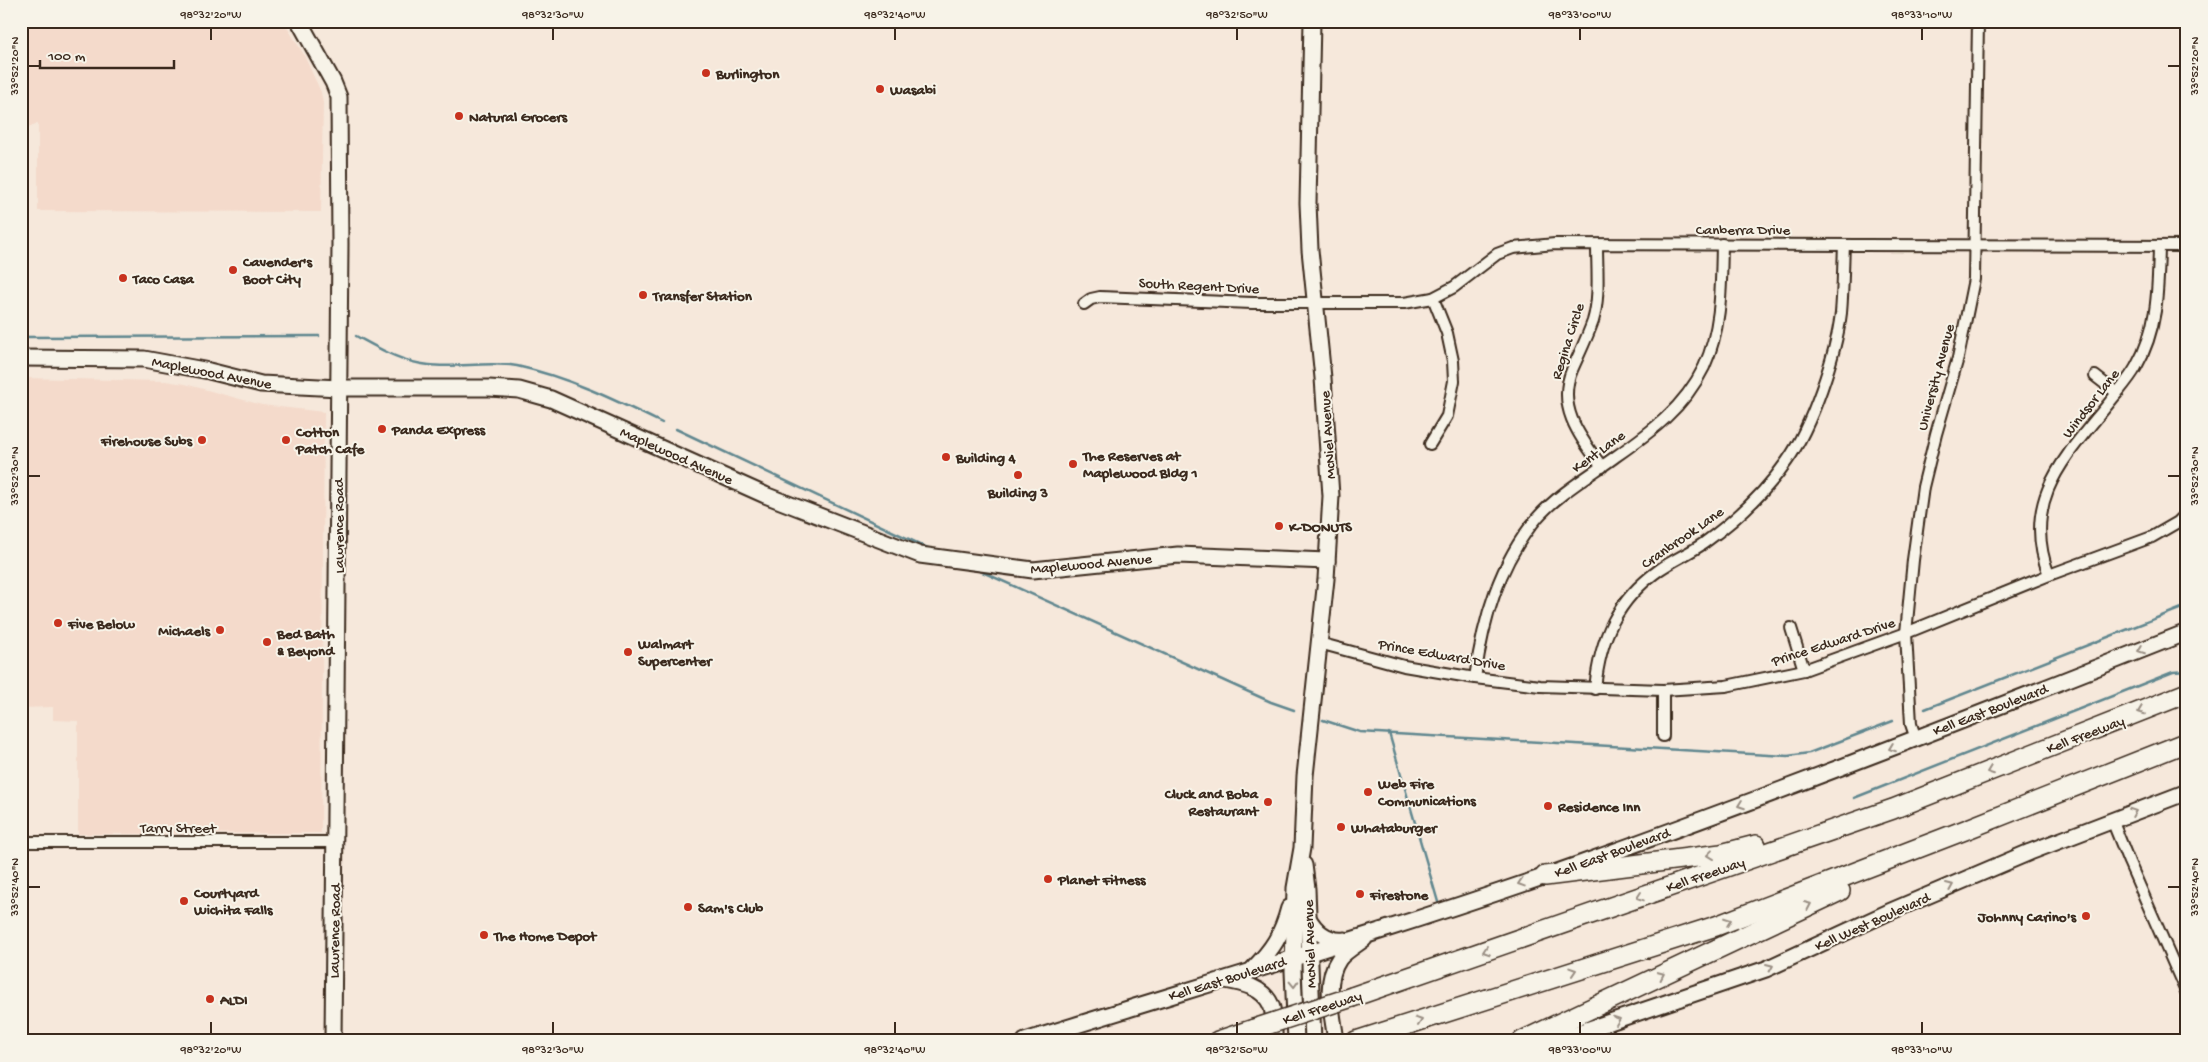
<svg xmlns="http://www.w3.org/2000/svg" width="2208" height="1062" viewBox="0 0 2208 1062" font-family="'Gochi Hand',sans-serif">
  <rect width="100%" height="100%" fill="#f6e8db"/>
  <filter id="ink" filterUnits="userSpaceOnUse"><feTurbulence type="fractalNoise" baseFrequency=".02" numOctaves="2"/><feDisplacementMap in="SourceGraphic" scale="10" xChannelSelector="R" yChannelSelector="G"/><feConvolveMatrix kernelMatrix="1 2 1 2 8 2 1 2 1" color-interpolation-filters="sRGB"/></filter>
  <g filter="url(#ink)">
    <g fill="#f4dacb">
      <polygon points="21,21 283,21 303,53 321,92 323,103 321,212 38,211 38,123 21,130"/>
      <polygon points="21,378 165,381 185,384 262,405 324,412 321,833 78,834 78,721 53,720 53,707 21,708"/>
    </g>
    <g fill="none" stroke-linecap="round" stroke-linejoin="round">
      <g stroke="#61878f" stroke-width="2.5">
        <path d="M 356,336 C 380,349 401,362 429,365 C 457,368 490,361 517,366 C 568,377 615,400 662,423"/>
        <polyline points="21,337 319,336"/>
        <polyline points="676,429 932,550"/>
        <polyline points="978,570 1271,702 1294,710"/>
        <polyline points="1925,709 2187,606"/>
        <polyline points="1323,720 1360,732 1788,756 1809,753 1893,721"/>
        <polyline points="1389,733 1438,902"/>
        <polyline points="1854,798 2173,672 2187,671"/>
      </g>
      <g stroke="#3b2a1e" stroke-width="14">
        <g id="street">
          <path d="M 1597,245 C 1597,270 1600,297 1593,321 C 1587,338 1579,354 1572,370 C 1556,408 1581,438 1602,467"/>
          <polyline points="1084,304 1091,299 1100,297 1252,303 1404,303 1433,298 1454,287 1497,254 1513,248 1555,244 2187,246"/>
          <polyline points="2095,376 2117,393"/>
          <polyline points="1430,444 1447,416 1454,381 1453,361 1447,333 1433,298"/>
          <path d="M 2049,575 C 2019,497 2069,454 2113,398 C 2121,388 2130,378 2136,367 C 2158,329 2158,289 2159,246"/>
          <polyline points="1791,628 1804,670"/>
          <polyline points="1319,643 1404,666 1475,678 1540,686 1663,690 1726,686 1804,670 1906,633 2049,575 2152,537 2178,522 2187,513"/>
          <path d="M 1475,678 C 1483,620 1499,563 1537,518 C 1558,494 1589,476 1615,457 C 1651,432 1684,408 1704,367 C 1722,328 1721,286 1722,244"/>
          <path d="M 1595,689 C 1600,638 1617,600 1659,570 C 1673,560 1690,553 1704,543 C 1736,520 1765,493 1787,461 C 1812,426 1836,355 1841,313 C 1843,290 1843,267 1844,245"/>
          <polyline points="1663,690 1663,736"/>
          <polyline points="1916,739 1911,724 1906,633 1913,560 1923,487 1936,434 1958,358 1974,279 1978,21"/>
          <polyline points="2112,820 2129,862 2187,994"/>
          <polyline points="21,842 335,842"/>
        </g>
      </g>
      <g stroke="#3b2a1e" stroke-width="19">
        <g id="secondary">
          <polyline points="299,21 333,82 339,97 340,244 333,1041"/>
          <polyline points="21,358 144,359 209,371 261,384 339,388 489,388 519,390 551,399 765,495 920,555 1033,570 1178,555 1327,561"/>
          <polyline points="1304,865 1307,889 1313,1041"/>
          <path d="M 1308,918 C 1316,932 1328,942 1345,940"/>
          <path d="M 1253,969 C 1272,950 1282,935 1289,908"/>
          <path d="M 1225,980 C 1242,983 1263,987 1271,1005 C 1275,1015 1274,1031 1274,1041"/>
          <path d="M 1025,1041 C 1210,983 1397,929 1580,864 C 1784,791 1985,712 2187,632"/>
          <polyline points="1296,1041 1293,971 1295,888 1302,848 1305,776 1326,579 1331,496 1323,378 1310,250 1308,203 1312,21"/>
          <path d="M 1336,1041 C 1333,1015 1323,982 1339,959 C 1344,952 1356,945 1364,939"/>
          <polyline points="1554,1041 1766,969 1889,912 2030,852 2187,792"/>
        </g>
      </g>
      <g stroke="#3b2a1e" stroke-width="22">
        <g id="highway">
          <polyline points="1545,876 1721,854 1756,845"/>
          <polyline points="1352,997 1893,809 2187,693"/>
          <polyline points="1218,1041 1254,1029"/>
          <polyline points="1356,1041 1716,926 1965,830 2187,742"/>
          <polyline points="1522,1041 1840,891"/>
        </g>
      </g>
      <use href="#street" stroke="#f7f3e8" stroke-width="10"/>
      <use href="#secondary" stroke="#f7f3e8" stroke-width="15"/>
      <use href="#highway" stroke="#f7f3e8" stroke-width="19"/>
      <g stroke="#3b2a1e" stroke-width="22" stroke-linecap="butt">
        <polyline id="highway-bridge" points="1254,1029 1352,997"/>
      </g>
      <use href="#highway-bridge" stroke="#f7f3e8" stroke-width="19"/>
    </g>
    <defs><path id="oneway-chevron" d="M-2-3.5L2.5 0L-2 3.5" fill="none" stroke-width="1.6" stroke-linecap="round" stroke-linejoin="round" transform="scale(1.25)"/></defs>
    <g stroke="#998e83">
      <use href="#oneway-chevron" transform="translate(2141 650) rotate(159)"/>
      <use href="#oneway-chevron" transform="translate(2141 711) rotate(159)"/>
      <use href="#oneway-chevron" transform="translate(1892 748) rotate(159)"/>
      <use href="#oneway-chevron" transform="translate(1990 771) rotate(159)"/>
      <use href="#oneway-chevron" transform="translate(1741 805) rotate(160)"/>
      <use href="#oneway-chevron" transform="translate(2133 812) rotate(-21)"/>
      <use href="#oneway-chevron" transform="translate(1710 855) rotate(173)"/>
      <use href="#oneway-chevron" transform="translate(1521 883) rotate(162)"/>
      <use href="#oneway-chevron" transform="translate(1950 886) rotate(-23)"/>
      <use href="#oneway-chevron" transform="translate(1640 897) rotate(161)"/>
      <use href="#oneway-chevron" transform="translate(1808 905) rotate(-25)"/>
      <use href="#oneway-chevron" transform="translate(1728 921) rotate(-21)"/>
      <use href="#oneway-chevron" transform="translate(1486 951) rotate(161)"/>
      <use href="#oneway-chevron" transform="translate(1770 967) rotate(-23)"/>
      <use href="#oneway-chevron" transform="translate(1573 971) rotate(-18)"/>
      <use href="#oneway-chevron" transform="translate(1661 975) rotate(-25)"/>
      <use href="#oneway-chevron" transform="translate(1294 984) rotate(88)"/>
      <use href="#oneway-chevron" transform="translate(1617 1020) rotate(-19)"/>
      <use href="#oneway-chevron" transform="translate(1419 1021) rotate(-18)"/>
    </g>
  </g>
  <path fill="none" stroke="#3b2a1e" stroke-width="2" d="M 211,28 L 211,40M 553,28 L 553,40M 895,28 L 895,40M 1237,28 L 1237,40M 1580,28 L 1580,40M 1922,28 L 1922,40M 28,66 L 40,66M 2168,66 L 2180,66M 28,476 L 40,476M 2168,476 L 2180,476M 28,887 L 40,887M 2168,887 L 2180,887M 211,1022 L 211,1034M 553,1022 L 553,1034M 895,1022 L 895,1034M 1237,1022 L 1237,1034M 1580,1022 L 1580,1034M 1922,1022 L 1922,1034"/>
  <g fill="#c8321e" stroke="#f7f3e8" stroke-width="2">
    <circle cx="706" cy="73" r="5"/>
    <circle cx="880" cy="89" r="5"/>
    <circle cx="459" cy="116" r="5"/>
    <circle cx="233" cy="270" r="5"/>
    <circle cx="123" cy="278" r="5"/>
    <circle cx="643" cy="295" r="5"/>
    <circle cx="382" cy="429" r="5"/>
    <circle cx="202" cy="440" r="5"/>
    <circle cx="286" cy="440" r="5"/>
    <circle cx="946" cy="457" r="5"/>
    <circle cx="1073" cy="464" r="5"/>
    <circle cx="1018" cy="475" r="5"/>
    <circle cx="1279" cy="526" r="5"/>
    <circle cx="58" cy="623" r="5"/>
    <circle cx="220" cy="630" r="5"/>
    <circle cx="267" cy="642" r="5"/>
    <circle cx="628" cy="652" r="5"/>
    <circle cx="1368" cy="792" r="5"/>
    <circle cx="1268" cy="802" r="5"/>
    <circle cx="1548" cy="806" r="5"/>
    <circle cx="1341" cy="827" r="5"/>
    <circle cx="1048" cy="879" r="5"/>
    <circle cx="1360" cy="894" r="5"/>
    <circle cx="184" cy="901" r="5"/>
    <circle cx="688" cy="907" r="5"/>
    <circle cx="2086" cy="916" r="5"/>
    <circle cx="484" cy="935" r="5"/>
    <circle cx="210" cy="999" r="5"/>
  </g>
  <g text-anchor="middle" stroke-width="4" stroke-linejoin="round" paint-order="stroke">
    <g font-size="15" font-weight="bold" fill="#3b2a1e" stroke="#f7f3e8" text-anchor="start">
      <text x="716" y="78">Burlington</text>
      <text x="890" y="94">Wasabi</text>
      <text x="469" y="121">Natural Grocers</text>
      <text x="243" y="266">Cavender's<tspan x="243" dy="17">Boot City</tspan></text>
      <text x="133" y="283">Taco Casa</text>
      <text x="653" y="300">Transfer Station</text>
      <text x="392" y="434">Panda Express</text>
      <text x="296" y="436">Cotton<tspan x="296" dy="17">Patch Cafe</tspan></text>
      <text x="192" y="445" text-anchor="end">Firehouse Subs</text>
      <text x="1083" y="460">The Reserves at<tspan x="1083" dy="17">Maplewood Bldg 1</tspan></text>
      <text x="956" y="462">Building 4</text>
      <text x="1018" y="497" text-anchor="middle">Building 3</text>
      <text x="1289" y="531">K-DONUTS</text>
      <text x="68" y="628">Five Below</text>
      <text x="210" y="635" text-anchor="end">Michaels</text>
      <text x="277" y="638">Bed Bath<tspan x="277" dy="17">&amp; Beyond</tspan></text>
      <text x="638" y="648">Walmart<tspan x="638" dy="17">Supercenter</tspan></text>
      <text x="1378" y="788">Web Fire<tspan x="1378" dy="17">Communications</tspan></text>
      <text x="1258" y="798" text-anchor="end">Cluck and Boba<tspan x="1258" dy="17">Restaurant</tspan></text>
      <text x="1558" y="811">Residence Inn</text>
      <text x="1351" y="832">Whataburger</text>
      <text x="1058" y="884">Planet Fitness</text>
      <text x="194" y="897">Courtyard<tspan x="194" dy="17">Wichita Falls</tspan></text>
      <text x="1370" y="899">Firestone</text>
      <text x="698" y="912">Sam's Club</text>
      <text x="2076" y="921" text-anchor="end">Johnny Carino's</text>
      <text x="494" y="940">The Home Depot</text>
      <text x="220" y="1004">ALDI</text>
    </g>
    <g font-size="15" fill="#3b2a1e" stroke="#f7f3e8">
      <text x="1743" y="234">Canberra Drive</text>
      <text transform="translate(1199 285) rotate(3)" y="5">South Regent Drive</text>
      <text transform="translate(1567 341) rotate(-72)" y="5">Regina Circle</text>
      <text transform="translate(212 372) rotate(11)" y="5">Maplewood Avenue</text>
      <text transform="translate(1935 377) rotate(-75)" y="5">University Avenue</text>
      <text transform="translate(2090 403) rotate(-52)" y="5">Windsor Lane</text>
      <text transform="translate(1327 435) rotate(-94)" y="5">McNiel Avenue</text>
      <text transform="translate(1598 451) rotate(-36)" y="5">Kent Lane</text>
      <text transform="translate(677 455) rotate(24)" y="5">Maplewood Avenue</text>
      <text transform="translate(338 526) rotate(-90)" y="5">Lawrence Road</text>
      <text transform="translate(1682 537) rotate(-35)" y="5">Cranbrook Lane</text>
      <text transform="translate(1091 563) rotate(-5)" y="5">Maplewood Avenue</text>
      <text transform="translate(1833 641) rotate(-18)" y="5">Prince Edward Drive</text>
      <text transform="translate(1442 654) rotate(10)" y="5">Prince Edward Drive</text>
      <text transform="translate(1990 709) rotate(-21)" y="5">Kell East Boulevard</text>
      <text transform="translate(2085 734) rotate(-21)" y="5">Kell Freeway</text>
      <text x="178" y="832">Tarry Street</text>
      <text transform="translate(1612 852) rotate(-20)" y="5">Kell East Boulevard</text>
      <text transform="translate(1705 874) rotate(-19)" y="5">Kell Freeway</text>
      <text transform="translate(1872 921) rotate(-24)" y="5">Kell West Boulevard</text>
      <text transform="translate(334 931) rotate(-89)" y="5">Lawrence Road</text>
      <text transform="translate(1309 944) rotate(-92)" y="5">McNiel Avenue</text>
      <text transform="translate(1227 978) rotate(-17)" y="5">Kell East Boulevard</text>
      <text transform="translate(1322 1007) rotate(-18)" y="5">Kell Freeway</text>
    </g>
  </g>
  <rect width="2208" height="1062" fill="none" stroke="#f7f3e8" stroke-width="55"/>
  <path d="M40 60v8h134v-8" fill="none" stroke="#3b2a1e" stroke-width="2.5"/>
  <text x="48" y="60" font-size="15" fill="#3b2a1e" stroke="#f7f3e8" stroke-width="4" paint-order="stroke">100 m</text>
  <rect x="28" y="28" width="2152" height="1006" fill="none" stroke="#3b2a1e" stroke-width="2"/>
  <g font-size="12" text-anchor="middle" fill="#3b2a1e">
    <text x="211" y="18">98°32'20"W</text>
    <text x="553" y="18">98°32'30"W</text>
    <text x="895" y="18">98°32'40"W</text>
    <text x="1237" y="18">98°32'50"W</text>
    <text x="1580" y="18">98°33'00"W</text>
    <text x="1922" y="18">98°33'10"W</text>
    <text transform="translate(2194 66) rotate(-90)" y="4">33°52'20"N</text>
    <text transform="translate(14 66) rotate(-90)" y="4">33°52'20"N</text>
    <text transform="translate(2194 476) rotate(-90)" y="4">33°52'30"N</text>
    <text transform="translate(14 476) rotate(-90)" y="4">33°52'30"N</text>
    <text transform="translate(2194 887) rotate(-90)" y="4">33°52'40"N</text>
    <text transform="translate(14 887) rotate(-90)" y="4">33°52'40"N</text>
    <text x="211" y="1053">98°32'20"W</text>
    <text x="553" y="1053">98°32'30"W</text>
    <text x="895" y="1053">98°32'40"W</text>
    <text x="1237" y="1053">98°32'50"W</text>
    <text x="1580" y="1053">98°33'00"W</text>
    <text x="1922" y="1053">98°33'10"W</text>
  </g>
</svg>
